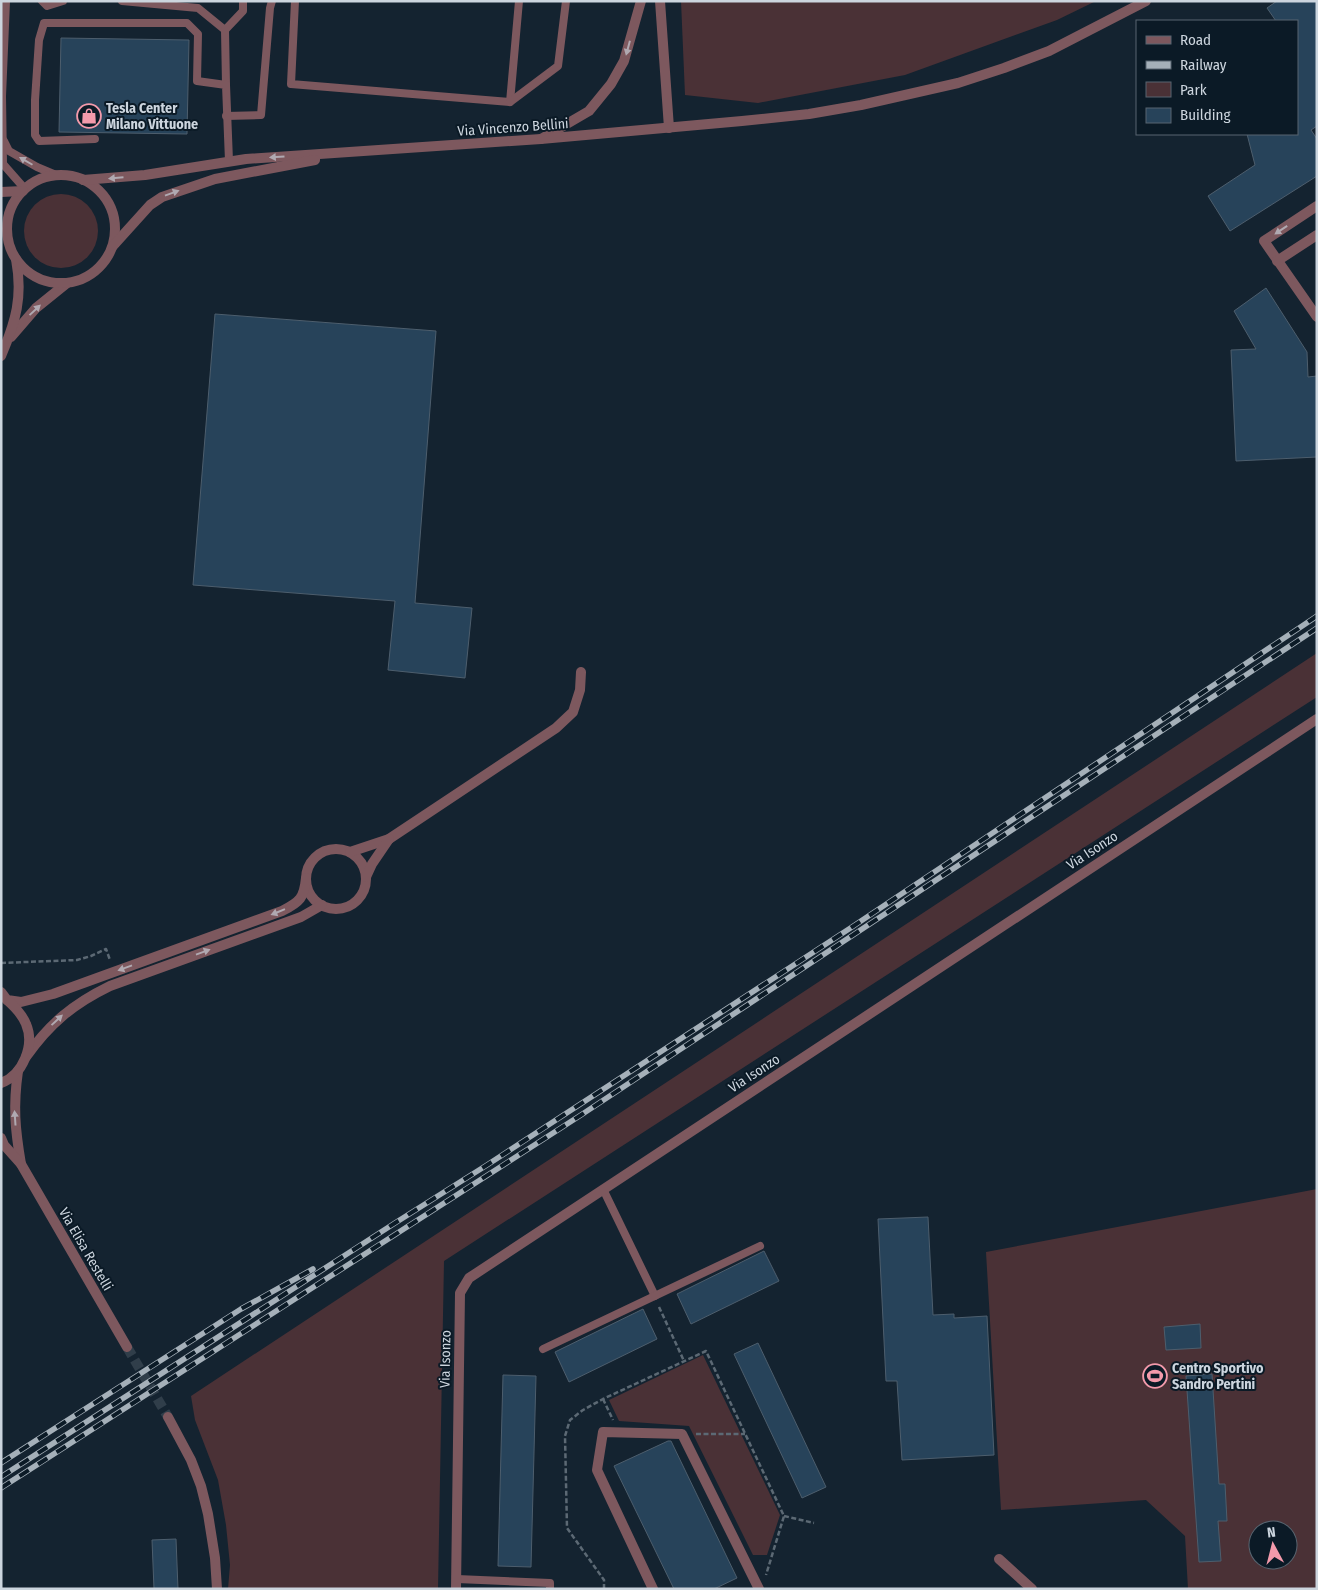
<svg xmlns="http://www.w3.org/2000/svg" width="1318" height="1590" viewBox="0 0 1318 1590" font-family="'Fira Sans Condensed',sans-serif">
  <rect width="100%" height="100%" fill="#142330"/>
  <g fill="#4a3136" fill-rule="evenodd">
    <polygon points="681,1 1096,1 1057,20 905,75 758,103 685,95"/>
    <circle cx="61" cy="231" r="37"/>
    <polygon points="1317,653 1317,697 444,1261 438,1589 228,1589 230,1565 226,1525 218,1480 195,1420 191,1396"/>
    <path d="M 1317,1189 L 1317,1589 L 1188,1589 L 1185,1536 L 1146,1500 L 1001,1510 L 986,1252 ZM 1258,1530 L 1288,1530 L 1288,1560 L 1258,1560 Z"/>
    <polygon points="703,1355 780,1515 767,1555 753,1555 689,1426 619,1421 609,1400"/>
  </g>
  <g fill="#27435a" stroke="#4d5e6d">
    <polygon points="1277,1 1317,1 1317,126 1311,130 1317,139 1317,176 1230,231 1208,196 1255,165 1247,134 1297,134 1297,21 1276,21 1267,8"/>
    <polygon points="61,38 189,40 187,134 59,132"/>
    <polygon points="1266,288 1307,352 1308,377 1317,376 1317,457 1236,461 1231,350 1256,349 1234,311"/>
    <polygon points="215,314 436,331 415,603 472,608 465,678 388,670 395,601 193,585"/>
    <polygon points="928,1217 933,1315 954,1314 954,1318 987,1316 994,1455 902,1460 897,1381 886,1381 878,1219"/>
    <polygon points="764,1251 779,1281 691,1324 677,1294"/>
    <polygon points="643,1309 657,1339 569,1382 555,1352"/>
    <polygon points="1200,1324 1201,1348 1166,1350 1164,1327"/>
    <polygon points="758,1343 826,1487 802,1498 734,1354"/>
    <polygon points="1212,1374 1219,1484 1225,1484 1227,1521 1218,1521 1221,1561 1199,1562 1186,1376"/>
    <polygon points="503,1375 536,1376 531,1567 498,1566"/>
    <polygon points="668,1441 671,1441 737,1578 714,1589 674,1589 614,1466"/>
    <polygon points="176,1539 178,1589 154,1589 152,1540"/>
  </g>
  <g fill="none" stroke-linecap="round" stroke-linejoin="round">
    <polyline stroke="#303e4a" stroke-width="10" stroke-dasharray="10 5" stroke-linecap="butt" points="127,1347 168,1417"/>
    <g stroke="#5c6974" stroke-width="2.5" stroke-dasharray="5 2.5" stroke-linecap="butt">
      <polyline points="1,963 77,960 91,956 106,949 110,960"/>
      <polyline points="659,1307 684,1361"/>
      <polyline points="603,1399 613,1420"/>
      <polyline points="696,1434 745,1434"/>
      <polyline points="784,1516 814,1523"/>
      <polyline points="604,1589 604,1580 567,1528 565,1436 570,1420 583,1410 603,1399 706,1351 784,1516 766,1575"/>
    </g>
    <g stroke="#7d585e" stroke-width="8">
      <polyline points="6,1 2,96 3,164 25,189"/>
      <polyline points="42,1 47,6 63,1"/>
      <polyline points="122,1 198,8 225,30"/>
      <polyline points="295,1 291,84 510,102 519,1"/>
      <polyline points="226,85 225,30 243,11 243,1"/>
      <polyline points="510,102 558,66 566,1"/>
      <polyline points="226,116 261,115 270,8 272,1"/>
      <polyline points="95,139 39,141 35,135 35,100 39,40 44,23 187,23 198,34 197,81 226,85 229,161"/>
      <polyline points="4,141 9,151 37,167 56,175"/>
      <polyline points="603,1189 655,1296"/>
      <polyline points="543,1349 760,1246"/>
      <polyline points="457,1579 550,1583 550,1589"/>
    </g>
    <g stroke="#7d585e" stroke-width="10">
      <polyline points="660,1 669,128"/>
      <polyline points="541,139 589,111 611,84 624,61 641,1"/>
      <polyline points="1317,206 1264,241 1317,317"/>
      <polyline points="1277,261 1317,235"/>
      <polyline points="11,337 36,308 67,283"/>
      <path d="M 1,356 C 16,321 23,297 16,259"/>
      <circle cx="336" cy="879" r="30"/>
      <polyline points="350,852 389,839 556,728 573,712 580,690 581,672"/>
      <polyline points="366,877 372,864 389,839"/>
      <path d="M 1,992 L 7,1000 L 21,1002 L 53,994 L 282,911 C 300,902 304,898 306,878"/>
      <path d="M 26,1057 C 49,1024 73,1004 110,986 L 301,917 L 322,905"/>
      <path d="M 18,1071 C 13,1106 15,1129 21,1164"/>
      <path d="M 1,1083 C 23,1075 35,1045 26,1024 C 22,1014 15,1007 7,1000"/>
      <polyline points="1,1138 4,1145 21,1164 127,1347"/>
      <polyline points="168,1417 191,1460 201,1486 208,1514 215,1558 217,1589"/>
      <polyline points="999,1559 1032,1589"/>
      <polyline points="456,1589 460,1293 469,1278 1317,719"/>
      <polyline points="653,1589 597,1470 603,1432 682,1434 759,1589"/>
    </g>
    <g stroke="#7d585e" stroke-width="10">
      <circle cx="61" cy="229" r="54"/>
      <polyline points="83,180 145,175 246,159 541,139 742,121 809,114 861,105 958,83 1004,68 1049,51 1146,1"/>
      <polyline points="1,192 23,191"/>
      <polyline points="113,246 150,205 162,197 215,179 315,160"/>
    </g>
    <g stroke="#a5b0b9" stroke-width="5.5">
      <g id="rail">
        <polyline points="1,1463 241,1309 313,1269"/>
        <polyline points="1,1477 395,1223 487,1165 852,927 1317,616"/>
        <polyline points="1,1488 581,1115 1317,628"/>
      </g>
    </g>
    <use href="#rail" stroke="#0b1a26" stroke-width="4" stroke-dasharray="11" stroke-linecap="butt"/>
  </g>
  <defs><path id="oneway-solid" d="M-6-.8H1V-3.2L6.5 0L1 3.2V.8H-6Z" transform="scale(1.25)"/></defs>
  <g fill="#b0a9b1">
    <use href="#oneway-solid" transform="translate(628 48) rotate(105)"/>
    <use href="#oneway-solid" transform="translate(277 157) rotate(176)"/>
    <use href="#oneway-solid" transform="translate(26 161) rotate(-150)"/>
    <use href="#oneway-solid" transform="translate(116 178) rotate(175)"/>
    <use href="#oneway-solid" transform="translate(172 193) rotate(-20)"/>
    <use href="#oneway-solid" transform="translate(1281 230) rotate(146)"/>
    <use href="#oneway-solid" transform="translate(35 310) rotate(-43)"/>
    <use href="#oneway-solid" transform="translate(278 912) rotate(158)"/>
    <use href="#oneway-solid" transform="translate(203 952) rotate(-20)"/>
    <use href="#oneway-solid" transform="translate(125 968) rotate(160)"/>
    <use href="#oneway-solid" transform="translate(57 1020) rotate(-43)"/>
    <use href="#oneway-solid" transform="translate(15 1118) rotate(-94)"/>
  </g>
  <defs>
    <g id="shop-ring" transform="scale(1.25)"><circle r="9.5" fill="#0b1a26" stroke="#f39aab" stroke-width="1.5"/><path d="M-5-2.5h2.3a2.7 3.5 0 0 1 5.4 0H5L5.5 6h-11ZM-1.5-2.5h3a1.5 2.3 0 0 0-3 0Z" fill="#f39aab"/></g>
    <g id="stadium-ring" transform="scale(1.25)"><circle r="9.5" fill="#0b1a26" stroke="#f39aab" stroke-width="1.5"/><path d="M0-5a6.5 5 0 1 0 0 10a6.5 5 0 1 0 0-10ZM-3.5-1.8h7v3.6h-7Z" fill="#f39aab"/></g>
  </defs>
  <g fill-rule="evenodd">
    <use href="#shop-ring" x="89" y="116"/>
    <use href="#stadium-ring" x="1155" y="1376"/>
  </g>
  <g text-anchor="middle" stroke-width="4" stroke-linejoin="round" paint-order="stroke">
    <g font-size="14" font-weight="bold" fill="#ccd5de" stroke="#0b1a26" text-anchor="start">
      <text x="106" y="113">Tesla Center<tspan x="106" dy="16">Milano Vittuone</tspan></text>
      <text x="1172" y="1373">Centro Sportivo<tspan x="1172" dy="16">Sandro Pertini</tspan></text>
    </g>
    <g font-size="14" fill="#ccd5de" stroke="#0b1a26">
      <text transform="translate(513 127) rotate(-4)" y="5">Via Vincenzo Bellini</text>
      <text transform="translate(1092 850) rotate(-33)" y="5">Via Isonzo</text>
      <text transform="translate(754 1073) rotate(-33)" y="5">Via Isonzo</text>
      <text transform="translate(86 1249) rotate(60)" y="5">Via Elisa Restelli</text>
      <text transform="translate(445 1359) rotate(-89)" y="5">Via Isonzo</text>
    </g>
  </g>
  <rect width="1318" height="1590" fill="none" stroke="#ccd5de" stroke-width="5"/>
  <rect x="1136" y="20" width="162" height="115" fill="#0b1a26" stroke="#586570"/>
  <rect x="1146" y="36" width="25" height="8" fill="#7d585e" stroke="#586570"/>
  <text x="1180" y="45" font-size="15" fill="#ccd5de">Road</text>
  <rect x="1146" y="61" width="25" height="8" fill="#a5b0b9" stroke="#586570"/>
  <text x="1180" y="70" font-size="15" fill="#ccd5de">Railway</text>
  <rect x="1146" y="82" width="25" height="15" fill="#4a3136" stroke="#586570"/>
  <text x="1180" y="95" font-size="15" fill="#ccd5de">Park</text>
  <rect x="1146" y="108" width="25" height="15" fill="#27435a" stroke="#586570"/>
  <text x="1180" y="120" font-size="15" fill="#ccd5de">Building</text>
  <g transform="translate(1273 1545) rotate(353)"><circle r="24" fill="#0b1a26" stroke="#586570"/>
  <path d="M0-4L9 19L0 12L-9 19Z" fill="#f39aab"/>
  <text y="-8" font-size="14" font-weight="bold" text-anchor="middle" fill="#ccd5de">N</text>
  </g>
</svg>
